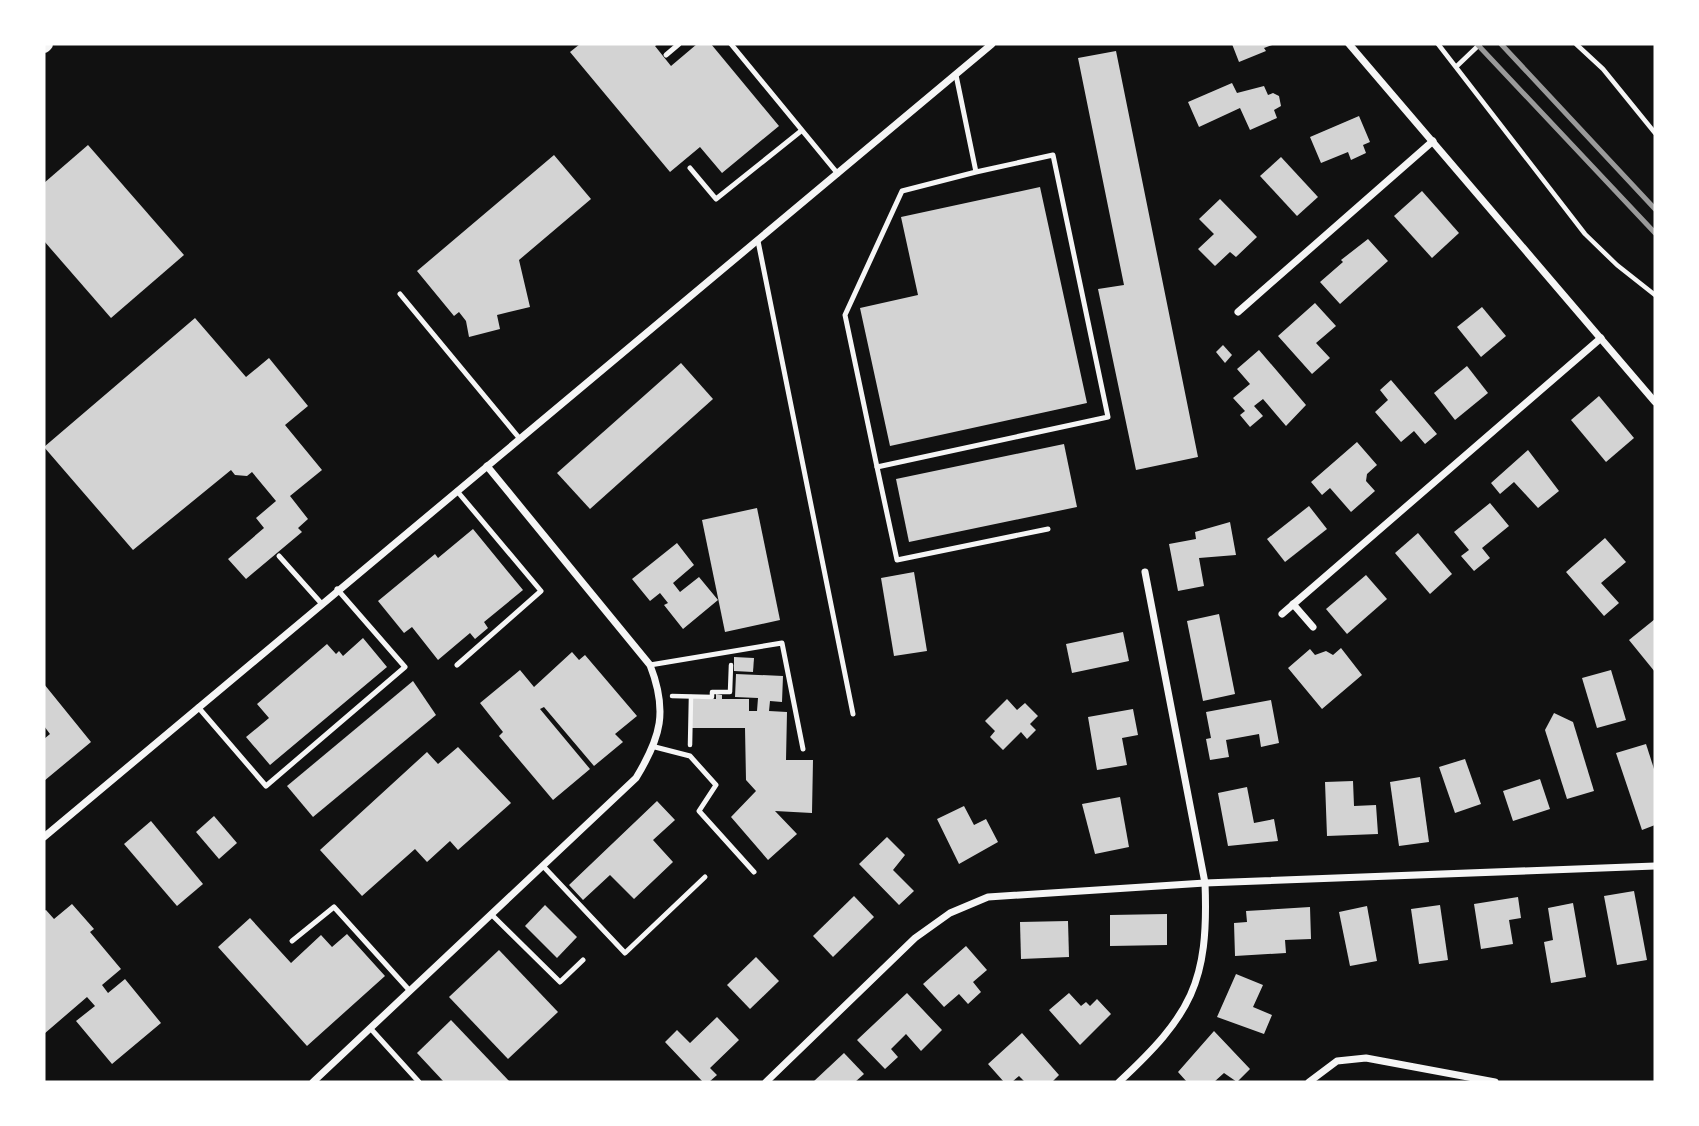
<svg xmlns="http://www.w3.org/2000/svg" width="1699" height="1126" viewBox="0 0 1699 1126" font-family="Manrope,sans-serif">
  <rect width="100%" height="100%" fill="#111"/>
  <g fill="#d3d3d3">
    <polygon points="580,44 658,44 655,46 671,66 697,44 711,44 779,126 722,173 700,147 670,172 570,52"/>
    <polygon points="1232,44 1275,44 1264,48 1266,51 1239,62"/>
    <polygon points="1116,51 1198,457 1136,470 1098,289 1124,285 1078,58"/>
    <polygon points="1232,83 1237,93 1264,86 1268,95 1273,93 1279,96 1281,106 1274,110 1277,118 1250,130 1240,108 1199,127 1188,102"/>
    <polygon points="1359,116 1370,142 1363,145 1366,153 1351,160 1348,152 1321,163 1310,137"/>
    <polygon points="88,145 184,255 111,318 44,241 44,183"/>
    <polygon points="554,155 591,199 519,260 530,307 497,315 500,329 469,337 466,321 459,312 454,316 417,271"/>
    <polygon points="1281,157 1318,197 1297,216 1260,176"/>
    <polygon points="1040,187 1087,403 890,446 860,308 918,295 901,217"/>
    <polygon points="1422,191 1459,233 1432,258 1394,216"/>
    <polygon points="1220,199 1257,237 1236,257 1230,252 1215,266 1198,249 1214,234 1199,219"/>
    <polygon points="1368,239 1388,261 1340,304 1320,282 1343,262 1341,260"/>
    <polygon points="1315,303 1336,326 1316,343 1330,358 1312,374 1278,336"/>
    <polygon points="1482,307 1506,336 1481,357 1457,327"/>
    <polygon points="195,318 246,377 269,358 308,406 285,425 322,470 290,496 308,519 298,528 302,532 246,579 228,559 264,528 256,518 276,501 252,472 247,476 235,475 231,470 133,550 44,447"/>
    <polygon points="1223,345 1232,355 1225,363 1216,352"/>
    <polygon points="1259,350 1306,405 1286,426 1263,399 1254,406 1263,416 1250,427 1240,415 1245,411 1233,398 1250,384 1237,369"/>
    <polygon points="681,363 713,399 590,509 557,473"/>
    <polygon points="1467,366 1488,393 1455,420 1434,393"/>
    <polygon points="1391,380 1437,434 1425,444 1414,431 1401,442 1375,412 1388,400 1380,390"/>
    <polygon points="1599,396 1634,438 1606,462 1571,420"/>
    <polygon points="1357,442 1377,465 1367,474 1366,481 1375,491 1351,512 1330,488 1322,495 1311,482"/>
    <polygon points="1064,444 1077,507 909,542 896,479"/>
    <polygon points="1528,450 1559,491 1538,508 1514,482 1500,494 1491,483"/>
    <polygon points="1490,503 1509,526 1482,548 1490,558 1474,571 1461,556 1469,550 1454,532"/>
    <polygon points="1309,506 1327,529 1285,562 1267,539"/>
    <polygon points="757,508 780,620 725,632 702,520"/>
    <polygon points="1230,522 1236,555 1199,558 1204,586 1178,591 1169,544 1196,539 1195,532"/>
    <polygon points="473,529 523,590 484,622 488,628 475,639 470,633 438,660 412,627 404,633 378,601 435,554 438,558"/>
    <polygon points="1418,533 1452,574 1430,594 1395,553"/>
    <polygon points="1605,538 1626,562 1601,583 1619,603 1604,616 1566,572"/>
    <polygon points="677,543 694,565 673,583 680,592 699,577 718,600 683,629 664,605 668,603 660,593 650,601 632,579"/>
    <polygon points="914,572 927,651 894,656 881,578"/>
    <polygon points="1366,575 1387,599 1347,634 1326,609"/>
    <polygon points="1219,614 1235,694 1203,701 1187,621"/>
    <polygon points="1655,619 1655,672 1629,640"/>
    <polygon points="1123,632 1129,661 1072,673 1066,644"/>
    <polygon points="363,638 387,667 270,765 246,737 269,718 257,704 327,644 336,654 339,651 343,656"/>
    <polygon points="1341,648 1362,675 1322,709 1288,668 1310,649 1315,655 1326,651 1333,655"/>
    <polygon points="572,652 579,660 585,655 637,716 615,734 623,742 594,766 544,707 540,709 590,769 553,800 499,736 503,732 480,703 520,670 534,687"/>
    <polygon points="734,657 754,658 753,672 734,671"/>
    <polygon points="1611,670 1626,720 1597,728 1582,678"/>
    <polygon points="736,674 783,676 782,702 770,701 769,711 787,712 786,760 813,760 812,813 775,811 797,834 768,860 731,817 756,791 746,780 745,728 692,728 692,698 716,699 716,694 722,695 722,699 749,699 749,711 757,711 758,698 735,697"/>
    <polygon points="413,681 436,715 313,817 287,786"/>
    <polygon points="44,684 91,742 44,781 44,739 50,734 44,726"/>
    <polygon points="1007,699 1017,710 1025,703 1038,716 1030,724 1036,730 1027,739 1021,732 1003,750 990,737 995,731 985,721"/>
    <polygon points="1271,700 1279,743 1261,747 1259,734 1226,740 1229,757 1210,760 1206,739 1211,738 1206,712"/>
    <polygon points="1133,709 1138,735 1122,738 1127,765 1097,770 1088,717"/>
    <polygon points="1554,713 1573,722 1594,791 1567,799 1545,730"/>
    <polygon points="1646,744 1655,772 1655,825 1642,830 1616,753"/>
    <polygon points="458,747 511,803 458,850 450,841 427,862 415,849 362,896 320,850 427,752 438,764"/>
    <polygon points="1465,759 1481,804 1455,813 1439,767"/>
    <polygon points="1420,777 1429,842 1399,846 1390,782"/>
    <polygon points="1540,779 1550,809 1513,821 1503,791"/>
    <polygon points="1353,781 1354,806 1376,805 1378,834 1327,836 1325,782"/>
    <polygon points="1247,787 1254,823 1274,819 1278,841 1228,846 1218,793"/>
    <polygon points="1120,797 1129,847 1095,854 1082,804"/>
    <polygon points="657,801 675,820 653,840 673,862 634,899 610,875 583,900 569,885"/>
    <polygon points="964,806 974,825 986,819 998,842 959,864 937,819"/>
    <polygon points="214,816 237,843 219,859 196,832"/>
    <polygon points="151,821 203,884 177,906 124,844"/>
    <polygon points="887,837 905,855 893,870 914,891 899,905 859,864"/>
    <polygon points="1634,891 1647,960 1617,965 1604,896"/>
    <polygon points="854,896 874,917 833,957 813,936"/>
    <polygon points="1518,897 1521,918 1509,920 1513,944 1481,949 1474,904"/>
    <polygon points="1573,903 1586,977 1551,983 1544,942 1553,940 1548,908"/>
    <polygon points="72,904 94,929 90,932 121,969 102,985 108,993 125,979 161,1023 112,1064 76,1021 95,1006 87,997 44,1034 44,911 46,910 54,919"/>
    <polygon points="545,905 577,937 557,958 525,926"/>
    <polygon points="1440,905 1448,960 1419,964 1411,909"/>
    <polygon points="1367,906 1377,961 1350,966 1339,912"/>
    <polygon points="1310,907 1311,939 1285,940 1286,953 1235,956 1234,923 1247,922 1246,911"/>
    <polygon points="1167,914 1167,945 1110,946 1110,915"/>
    <polygon points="250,918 291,963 321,935 332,947 347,934 385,976 307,1046 218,947"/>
    <polygon points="1068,921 1069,957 1021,959 1020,922"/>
    <polygon points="966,946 987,970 973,982 981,992 968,1004 959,994 944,1007 923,984"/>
    <polygon points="499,950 558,1012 508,1059 449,997"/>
    <polygon points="756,957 779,981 750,1009 727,985"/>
    <polygon points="1236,974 1263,985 1253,1007 1272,1015 1264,1034 1217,1017"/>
    <polygon points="907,993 942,1030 921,1051 906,1034 891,1049 898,1057 885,1069 857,1040"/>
    <polygon points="1069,993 1081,1006 1086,1002 1090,1006 1097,999 1111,1014 1080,1045 1049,1010"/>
    <polygon points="717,1017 739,1040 710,1068 717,1075 709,1082 703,1082 665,1042 677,1030 690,1043"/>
    <polygon points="451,1020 510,1082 444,1082 417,1053"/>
    <polygon points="1214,1031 1250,1069 1237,1082 1224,1073 1214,1082 1187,1082 1178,1072"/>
    <polygon points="1022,1033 1059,1075 1052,1082 1025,1082 1019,1076 1012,1082 1004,1082 988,1064"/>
    <polygon points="844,1053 864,1074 855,1082 813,1082"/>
  </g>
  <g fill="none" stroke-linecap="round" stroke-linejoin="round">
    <g stroke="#f5f5f5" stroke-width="4.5">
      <polyline points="1438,44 1585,234 1617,265 1655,295"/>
      <polyline points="1576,44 1603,69 1655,133"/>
      <polyline points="1457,66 1480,44"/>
      <polyline points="672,696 712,697 712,692 730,692 731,665"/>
      <polyline points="690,745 691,697"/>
    </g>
    <g stroke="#f5f5f5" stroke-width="5">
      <polyline points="731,44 838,174"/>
      <polyline points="666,55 679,44"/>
      <polyline points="956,75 976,172 1053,155 1108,417 877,467 845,315 902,191 976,172"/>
      <polyline points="690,168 716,199 801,131"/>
      <polyline points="758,241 853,714"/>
      <polyline points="400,294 520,439"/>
      <polyline points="877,467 897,560 1048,529"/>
      <polyline points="457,491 541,591 457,665"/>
      <polyline points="279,556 321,603"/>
      <polyline points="650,665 782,643 803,749"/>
      <polyline points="198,707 266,786 405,667 337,589"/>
      <polyline points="655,747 690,756 716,785 699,811 754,872"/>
      <polyline points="543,866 625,953 705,877"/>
      <polyline points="491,914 560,982 583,960"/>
      <polyline points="292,941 334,907 410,991"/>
      <polyline points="371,1029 419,1082"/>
    </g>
    <g stroke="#f5f5f5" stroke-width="7">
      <polyline points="1349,44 1655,402"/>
      <polyline points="1238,312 1433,141"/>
      <polyline points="1293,604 1313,627"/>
      <polyline points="1282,614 1601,338"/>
      <polyline points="44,837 992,44"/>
      <path d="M 313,1082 L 636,778 C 661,737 668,711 650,665 L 487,466"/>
      <polyline points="766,1082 915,938 950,913 988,897 1205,883 1655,866"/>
      <path d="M 1119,1082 C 1191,1015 1209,983 1205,883 L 1145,572"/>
      <polyline points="1309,1082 1337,1061 1366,1058 1495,1082"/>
    </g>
    <polyline stroke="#f5f5f5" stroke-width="14" points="44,46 46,44"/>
    <g stroke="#9a9a9a" stroke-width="5">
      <polyline points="1477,44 1655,233"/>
      <polyline points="1501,44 1655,209"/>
    </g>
  </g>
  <rect width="1699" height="1126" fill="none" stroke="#ffffff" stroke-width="91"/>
</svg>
